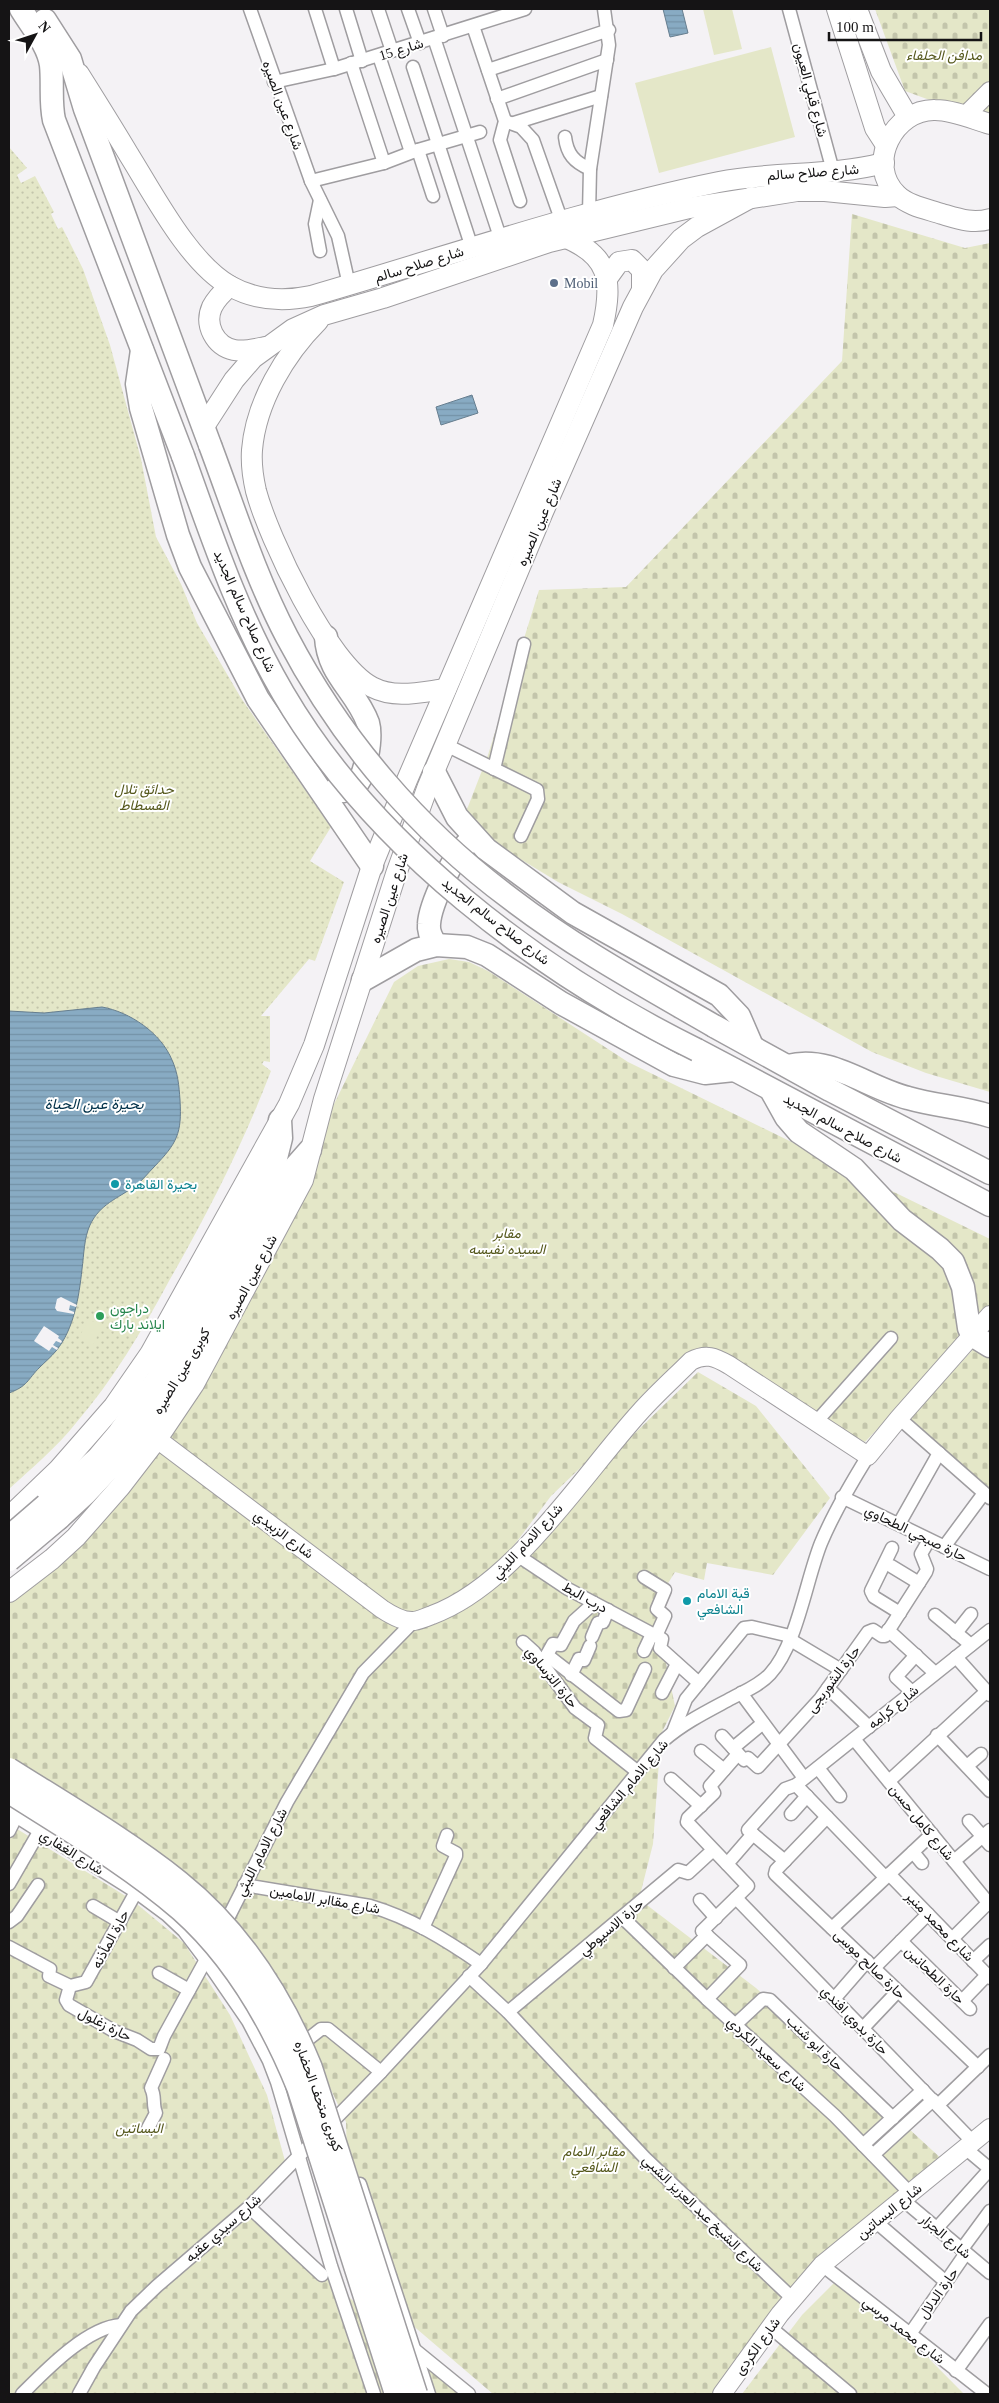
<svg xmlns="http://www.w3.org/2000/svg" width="999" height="2403" viewBox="0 0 999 2403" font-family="'Times New Roman',Vazirmatn,serif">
  <defs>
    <pattern id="green-dots" width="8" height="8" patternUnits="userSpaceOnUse" patternTransform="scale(1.25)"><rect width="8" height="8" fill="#e4e7c8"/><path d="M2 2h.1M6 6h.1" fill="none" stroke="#c3c5ab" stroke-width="1.8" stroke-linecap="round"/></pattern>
    <pattern id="cemetery-stones" width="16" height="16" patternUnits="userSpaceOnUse" patternTransform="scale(1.25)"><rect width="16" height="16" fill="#e4e7c8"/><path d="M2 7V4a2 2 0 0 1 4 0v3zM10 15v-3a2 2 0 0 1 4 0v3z" fill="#c3c5ab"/></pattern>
    <pattern id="water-rules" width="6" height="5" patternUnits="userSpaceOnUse" patternTransform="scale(1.25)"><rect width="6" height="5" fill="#88abc3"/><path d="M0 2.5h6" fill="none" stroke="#7492a7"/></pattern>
  </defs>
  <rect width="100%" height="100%" fill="#f4f2f5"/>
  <path fill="url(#green-dots)" d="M 9,147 L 27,168 L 17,175 L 21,183 L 35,176 L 54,212 L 51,214 L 58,229 L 62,227 L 83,269 L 110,345 L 141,459 L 156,537 L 181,584 L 197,623 L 241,698 L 331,827 L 310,861 L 344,882 L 315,961 L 309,959 L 261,1016 L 270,1016 L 270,1062 L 264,1061 L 262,1064 L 271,1071 C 243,1144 208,1213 169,1281 C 142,1331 113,1380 76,1423 C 56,1448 32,1468 9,1489 Z"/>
  <g fill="url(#cemetery-stones)">
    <polygon points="875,9 990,9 990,122 905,91"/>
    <polygon points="852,214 965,248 990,243 990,1092 926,1073 872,1052 622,914 558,882 512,854 464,817 488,755 539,590 626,587 842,361"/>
    <polygon points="449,959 469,962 488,971 628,1062 990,1239 990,1309 865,1442 700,1353 551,1496 494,1572 461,1600 411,1617 394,1612 163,1437 196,1385 394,982 418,966"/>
    <polygon points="990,1331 990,1495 909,1419"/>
    <polygon points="698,1372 756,1406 830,1498 773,1575 707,1563 704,1580 675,1572 654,1606 675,1706 661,1734 653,1844 639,1899 756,1988 945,2162 817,2268 719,2394 493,2394 397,2312 347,2158 346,2122 283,1986 236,1931 9,1760 9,1600 159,1449 389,1618 446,1616"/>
    <polygon points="9,1824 132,1900 184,1943 230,2015 267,2095 285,2161 242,2209 466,2394 9,2394"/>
    <polygon points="844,2273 964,2394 742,2394 802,2315"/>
  </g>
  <g fill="#e4e7c8">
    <polygon points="703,9 732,9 742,49 714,55"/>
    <polygon points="771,47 795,137 659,173 635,83"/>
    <polygon points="88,1319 102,1326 93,1345 79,1338"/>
  </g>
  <g fill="url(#water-rules)" stroke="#667e8f">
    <polygon points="663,9 682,9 688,33 670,37"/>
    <polygon points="472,395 478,413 441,425 436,407"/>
    <path d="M 102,1007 C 130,1012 161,1033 172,1060 C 178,1073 179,1086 180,1100 C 182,1134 177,1143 154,1167 C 148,1173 142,1181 135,1186 C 117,1199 100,1204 90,1225 C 84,1238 84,1254 82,1269 C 79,1297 74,1329 56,1351 C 51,1357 45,1362 40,1367 C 27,1380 28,1386 9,1393 L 9,1011 L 44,1013 Z"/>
  </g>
  <g fill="#f4f2f5">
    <polygon points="61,1297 77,1305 76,1307 70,1305 69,1310 74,1312 74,1314 57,1311 55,1308 57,1299"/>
    <polygon points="44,1326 59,1336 58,1338 62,1341 61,1343 56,1341 53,1345 58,1348 57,1350 52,1347 49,1351 34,1341"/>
  </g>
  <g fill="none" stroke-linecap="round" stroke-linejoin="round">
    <g stroke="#9f9da0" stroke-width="15">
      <g id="street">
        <polyline points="250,9 311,181 338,236 349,285"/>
        <polyline points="315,9 334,69"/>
        <polyline points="346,9 362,61"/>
        <polyline points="378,9 392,51"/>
        <polyline points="408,9 420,43"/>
        <polyline points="434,9 443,36"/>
        <polyline points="789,9 833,171"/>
        <polyline points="473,26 505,121 500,140 520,201"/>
        <polyline points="434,38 501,240"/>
        <polyline points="379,56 411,152"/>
        <polyline points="351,63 384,163"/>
        <polyline points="413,67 472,248"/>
        <polyline points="488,70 609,30"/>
        <polyline points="274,82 334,69 525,9"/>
        <polyline points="497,99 607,60"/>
        <polyline points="505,121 521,127 533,140 562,222"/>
        <polyline points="514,123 601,96"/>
        <path d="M 565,137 C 567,154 574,162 590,169"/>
        <polyline points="418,150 433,196"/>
        <polyline points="311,181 384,163 418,150 480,132"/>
        <polyline points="589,214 590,169 609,45 604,9"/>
        <polyline points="320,251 315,224 320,200"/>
        <polyline points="446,745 537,790 538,799 521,836"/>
        <polyline points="494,769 524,644"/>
        <polyline points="899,1418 990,1498"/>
        <polyline points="817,1421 891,1338"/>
        <polyline points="842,1497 990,1569"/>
        <polyline points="899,1524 939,1453"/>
        <polyline points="944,1547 984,1493"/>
        <polyline points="892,1548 871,1591 874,1597 900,1613"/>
        <polyline points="517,1555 568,1589 662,1639 660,1648 699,1683"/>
        <polyline points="891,1566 919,1583"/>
        <polyline points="644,1577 665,1590 657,1609 665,1616 656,1636"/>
        <polyline points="935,1615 971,1645"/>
        <polyline points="888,1630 935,1673"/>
        <polyline points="956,1633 971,1614"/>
        <polyline points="592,1637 598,1623 603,1622 608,1610"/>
        <polyline points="789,1639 841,1670"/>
        <polyline points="523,1642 534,1652 575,1708 598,1725 595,1738 638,1772"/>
        <polyline points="644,1651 652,1634"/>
        <polyline points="547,1655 619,1711 626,1710 645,1669"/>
        <polyline points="956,1657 990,1695"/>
        <polyline points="543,1662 553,1644 561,1645 574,1621 594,1603"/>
        <polyline points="571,1675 579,1659 584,1660 590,1646"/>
        <polyline points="828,1688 869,1727"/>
        <polyline points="912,1692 896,1677 916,1655"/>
        <polyline points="662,1693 677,1664"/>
        <polyline points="741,1693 804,1778"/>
        <polyline points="673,1732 686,1699 744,1628 752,1627 790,1636"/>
        <polyline points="937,1735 990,1791"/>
        <polyline points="722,1736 744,1760 748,1758 758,1767 820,1699 868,1632 873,1630 882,1636 885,1636 926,1572 927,1569 921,1554 929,1540"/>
        <polyline points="854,1739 990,1905"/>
        <polyline points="733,1748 763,1723"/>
        <polyline points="701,1751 724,1770"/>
        <polyline points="967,1766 981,1754"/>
        <polyline points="818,1768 840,1796"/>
        <polyline points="671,1779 701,1806"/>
        <polyline points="889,1781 987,1691"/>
        <polyline points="796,1785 885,1877"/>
        <polyline points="9,1812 136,1892 167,1915 184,1931 206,1960 248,2021 269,2061 277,2082 331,2266 374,2394"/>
        <polyline points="791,1814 807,1796"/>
        <polyline points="827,1817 776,1870 775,1874 978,2067"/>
        <polyline points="969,1821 990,1845"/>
        <polyline points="9,1831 16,1817"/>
        <polyline points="913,1852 922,1863"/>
        <polyline points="785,1861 748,1830 785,1789 796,1785 990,1630"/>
        <polyline points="954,1861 990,1830"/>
        <polyline points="727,1864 753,1834"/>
        <polyline points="889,1874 990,1978"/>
        <polyline points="9,1884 39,1832"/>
        <path d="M 244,1885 L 370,1906 C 411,1918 446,1940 481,1964"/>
        <polyline points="736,1898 973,2142"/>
        <polyline points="700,1900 716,1918"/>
        <polyline points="93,1906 120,1922"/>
        <polyline points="622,1917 707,1999 835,2116 910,2193"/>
        <polyline points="9,1922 17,1916 38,1885"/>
        <polyline points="223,1928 287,1802 363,1673 414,1621"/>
        <polyline points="423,1928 456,1856 456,1853 443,1846 447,1835"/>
        <polyline points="832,1928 932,1834"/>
        <polyline points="952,1939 988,1903"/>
        <polyline points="901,1941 970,2009"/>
        <polyline points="9,1947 50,1969 49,1976 70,1986 86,1982 136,1892"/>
        <polyline points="973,1961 990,1945"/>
        <polyline points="674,1968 707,1935"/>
        <polyline points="874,1968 928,1914"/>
        <polyline points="159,1973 189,1990"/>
        <polyline points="469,1976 508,2012 645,2158 792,2298"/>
        <polyline points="70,1986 66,2000 69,2005 114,2031 137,2040 151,2049 159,2049 164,2036 209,1954"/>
        <polyline points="707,1999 740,1965 702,1931 748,1886 687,1822 688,1818 714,1793 710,1786 738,1754"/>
        <polyline points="834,1999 867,1961"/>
        <polyline points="962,2001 987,1975"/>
        <polyline points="508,2012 678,1870 688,1873 713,1850"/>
        <polyline points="735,2025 763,1999 770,2000 893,2118"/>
        <polyline points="863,2028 898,1991"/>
        <polyline points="307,2040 321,2029 328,2029 381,2072"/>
        <polyline points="938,2105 990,2055"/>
        <path d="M 148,2128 L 156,2113 C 152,2104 156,2097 151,2088 L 164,2059"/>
        <polyline points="863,2145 923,2090"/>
        <polyline points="965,2148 990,2169"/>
        <polyline points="873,2155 933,2100"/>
        <polyline points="360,2184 429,2394"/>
        <polyline points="902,2199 990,2273"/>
        <polyline points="249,2207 322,2275"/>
        <polyline points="875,2221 946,2282"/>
        <polyline points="937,2228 990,2169"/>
        <polyline points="962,2249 990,2211"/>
        <polyline points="822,2265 987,2394"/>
        <polyline points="770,2327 850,2394"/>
        <polyline points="910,2334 966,2253"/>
        <polyline points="415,2350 469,2394"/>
        <polyline points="956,2371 990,2324"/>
        <path d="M 22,2394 C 45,2371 87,2327 121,2325"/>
        <path d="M 79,2394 L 94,2367 L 131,2311 L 157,2286 L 249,2207 L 381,2072 L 481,1964 L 664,1740 C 685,1722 708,1711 732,1698 C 745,1691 760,1685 770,1674 C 797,1645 806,1580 821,1543 C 834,1512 850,1485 868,1456"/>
      </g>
    </g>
    <g stroke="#9f9da0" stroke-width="20">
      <g id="secondary">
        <polyline points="965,116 990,91"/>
        <path d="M 157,1439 L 382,1609 C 391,1615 403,1622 414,1621 C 420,1620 427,1617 432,1615 C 514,1585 582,1476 640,1412 C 656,1394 674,1378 691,1361 C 706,1353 715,1357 729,1365 L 868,1456 L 899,1418 L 990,1315"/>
        <polyline points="722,2394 780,2314 822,2265 990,2128"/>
      </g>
    </g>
    <g stroke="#9f9da0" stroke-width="22">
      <g id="primary">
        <polyline points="837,9 875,128 886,145"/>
        <polyline points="857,9 881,71 908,117"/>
        <path d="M 79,74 C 96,101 113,128 129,155 C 154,195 189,263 230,286 C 255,300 283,302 311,296 C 446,257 581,210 719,182 C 773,171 830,177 884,163"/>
        <path d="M 990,124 C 973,119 953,110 935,110 C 894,109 865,164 897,195 C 909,206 927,209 942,214 C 959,219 973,224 990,219"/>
        <polyline points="606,280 619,262 632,260 642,270 642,288"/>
        <path d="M 230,286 C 223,292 216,299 212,307 C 204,325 215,346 234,350 C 244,352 255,349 265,347"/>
        <path d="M 318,321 C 285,354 256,402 252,450 C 251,464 253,478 256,491 C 269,539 328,664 372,687 C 395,699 421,692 446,689"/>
        <polyline points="203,428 234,380 253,358 293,329 324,315 383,298 549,242 689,208 797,191 825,191 885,197 898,196"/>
        <path d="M 9,1517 L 58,1470 L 114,1406 L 150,1354 L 289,1104 L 314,1045 L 372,866 L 407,780 L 603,325 C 613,280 609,255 564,237"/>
        <polyline points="9,1592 52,1559 76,1537 120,1487 157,1439 194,1384 303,1180 324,1099 396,874 428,786 543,512 633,307 653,270 681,239 697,227 752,197"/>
      </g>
    </g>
    <g stroke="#9f9da0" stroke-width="25">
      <g id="highway">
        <path d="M 21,9 C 31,26 48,44 51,65 C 53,83 50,102 54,120 L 183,456"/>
        <polyline points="45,20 70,59 85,109 210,445"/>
        <polyline points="142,350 137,384 141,408 178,535 190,567 258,699 372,866"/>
        <path d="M 326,637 C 328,675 356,690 368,723 C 372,737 366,776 355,786 C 349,791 341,792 333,791"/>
        <polyline points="434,772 457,817 486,849 573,913 719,995 739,1016 752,1046"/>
        <path d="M 436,945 C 432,939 428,932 429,924 C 430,905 454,853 469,842"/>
        <polyline points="363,980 416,950 436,945 467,947 487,955 561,1003 674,1065 705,1073 734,1070"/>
        <polyline points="714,1026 830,1090 990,1173"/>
        <polyline points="697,1050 990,1205"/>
        <path d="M 788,1066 C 831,1055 867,1088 908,1098 C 935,1106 963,1107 990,1116"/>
        <polyline points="771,1090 786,1117 799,1132 854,1169 902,1220 940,1249 953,1262 963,1287 969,1328 972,1335 990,1346"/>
        <polyline points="46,1505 97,1459 119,1433 157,1380 276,1158 281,1138 280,1120"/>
        <polyline points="59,1518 85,1494 134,1442 175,1385 287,1176 310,1150"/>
      </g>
    </g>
    <use href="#street" stroke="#fff" stroke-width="12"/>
    <use href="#secondary" stroke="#fff" stroke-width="18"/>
    <use href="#primary" stroke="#fff" stroke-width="20"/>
    <use href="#highway" stroke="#fff" stroke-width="22"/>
    <g stroke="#9f9da0" stroke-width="25" stroke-linecap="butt">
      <g id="highway-bridge">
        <path d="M 210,445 C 234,509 255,576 287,637 C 341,740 418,830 511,899 C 575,948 645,986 714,1026"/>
        <path d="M 183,456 C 212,537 239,618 283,693 C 373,847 539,972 697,1050"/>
        <polyline points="9,1537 46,1505"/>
        <polyline points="9,1560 59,1518"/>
        <path d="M 9,1769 C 66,1805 126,1840 179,1882 C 239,1930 282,1997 311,2068 L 416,2394"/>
        <path d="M 9,1792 C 67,1829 129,1865 181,1910 C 235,1958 271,2021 298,2087 L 396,2394"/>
      </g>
    </g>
    <use href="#highway-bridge" stroke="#fff" stroke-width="22"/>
  </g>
  <circle fill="#5c6f8a" stroke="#fff" stroke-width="2" cx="554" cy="283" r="5"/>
  <g fill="#0f9aa8" stroke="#fff" stroke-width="2">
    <circle cx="115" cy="1184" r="5"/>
    <circle cx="687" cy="1601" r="5"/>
  </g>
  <circle fill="#2e9e5b" stroke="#fff" stroke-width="2" cx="100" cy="1316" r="5"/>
  <g text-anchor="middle" stroke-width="4" stroke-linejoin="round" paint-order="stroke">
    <g font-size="14" fill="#151415" stroke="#fff">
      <text transform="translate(401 49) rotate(-17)" y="5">شارع 15</text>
      <text transform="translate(811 90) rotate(75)" y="5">شارع قبلي العيون</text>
      <text transform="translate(283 105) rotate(70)" y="5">شارع عين الصيره</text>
      <text transform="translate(813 172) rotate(-4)" y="5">شارع صلاح سالم</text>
      <text transform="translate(419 264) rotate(-17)" y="5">شارع صلاح سالم</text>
      <text transform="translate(539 522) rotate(-67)" y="5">شارع عين الصيره</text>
      <text transform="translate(245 611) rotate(66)" y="5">شارع صلاح سالم الجديد</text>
      <text transform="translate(389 898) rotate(-72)" y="5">شارع عين الصيره</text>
      <text transform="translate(496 921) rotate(38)" y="5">شارع صلاح سالم الجديد</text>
      <text transform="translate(843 1128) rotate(28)" y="5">شارع صلاح سالم الجديد</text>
      <text transform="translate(251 1277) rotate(-62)" y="5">شارع عين الصيره</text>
      <text transform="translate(181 1371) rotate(-59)" y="5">كوبرى عين الصيره</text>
      <text transform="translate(916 1533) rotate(26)" y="5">حارة صبحي الطحاوي</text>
      <text transform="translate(284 1534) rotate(37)" y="5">شارع الزبيدي</text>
      <text transform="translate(527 1541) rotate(-47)" y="5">شارع الامام الليثي</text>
      <text transform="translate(585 1597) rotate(29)" y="5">درب البط</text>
      <text transform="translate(552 1677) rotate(51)" y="5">حارة الترساوي</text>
      <text transform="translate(833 1679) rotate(-53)" y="5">حارة الشوربجى</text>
      <text transform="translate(893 1707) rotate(-39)" y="5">شارع كرامه</text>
      <text transform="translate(629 1784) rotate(-50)" y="5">شارع الامام الشافعي</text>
      <text transform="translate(922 1822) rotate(51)" y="5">شارع كامل حسن</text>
      <text transform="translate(72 1852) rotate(32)" y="5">شارع الغفاري</text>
      <text transform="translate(261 1852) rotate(-63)" y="5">شارع الامام الليثي</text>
      <text transform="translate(325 1899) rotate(10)" y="5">شارع مقاابر الامامين</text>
      <text transform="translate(940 1926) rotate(46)" y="5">شارع محمد منير</text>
      <text transform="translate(611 1927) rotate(-40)" y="5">حارة الاسيوطي</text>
      <text transform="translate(110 1939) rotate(-62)" y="5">حارة المأذنه</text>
      <text transform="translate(870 1964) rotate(44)" y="5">حارة صالح موسى</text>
      <text transform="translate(935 1975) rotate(44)" y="5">حارة الطحانين</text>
      <text transform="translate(855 2020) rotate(46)" y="5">حارة بدوي افندي</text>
      <text transform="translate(105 2024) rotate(27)" y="5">حارة زغلول</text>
      <text transform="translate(815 2043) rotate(44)" y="5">حارة ابو شنب</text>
      <text transform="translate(767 2054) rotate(43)" y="5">شارع سعيد الكردي</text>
      <text transform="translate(319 2096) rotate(70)" y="5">كوبرى متحف الحضاره</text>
      <text transform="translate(889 2211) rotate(-39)" y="5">شارع البساتين</text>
      <text transform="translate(703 2213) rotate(44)" y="5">شارع الشيخ عبد العزيز الشبي</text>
      <text transform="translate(223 2228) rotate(-41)" y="5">شارع سيدي عقبه</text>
      <text transform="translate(946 2236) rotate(40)" y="5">شارع الجزار</text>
      <text transform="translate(938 2293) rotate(-55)" y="5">حارة الدلال</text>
      <text transform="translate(904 2330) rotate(38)" y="5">شارع محمد مرسي</text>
      <text transform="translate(757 2346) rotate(-54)" y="5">شارع الكردى</text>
    </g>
    <g font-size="14" font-style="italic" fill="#55581c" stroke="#fff">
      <text x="944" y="60">مدافن الحلفاء</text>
      <text x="144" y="794">حدائق تلال<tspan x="144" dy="16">الفسطاط</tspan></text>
      <text x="507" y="1238">مقابر<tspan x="507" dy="16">السيده نفيسه</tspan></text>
      <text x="139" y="2133">البساتين</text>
      <text x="594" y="2156">مقابر الامام<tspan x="594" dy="16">الشافعي</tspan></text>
    </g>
    <g font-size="14" fill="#4e5e75" stroke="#fff" text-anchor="start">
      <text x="564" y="288">Mobil</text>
    </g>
    <g font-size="14" fill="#0d838f" stroke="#fff" text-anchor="start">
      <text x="125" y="1189">بحيرة القاهرة</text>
      <text x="697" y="1598">قبة الامام<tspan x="697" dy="16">الشافعي</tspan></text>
    </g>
    <g font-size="14" fill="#27864d" stroke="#fff" text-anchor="start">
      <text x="110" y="1313">دراجون<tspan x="110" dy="16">ايلاند بارك</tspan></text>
    </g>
    <g font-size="15" font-style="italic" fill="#003048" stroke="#fff">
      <text x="94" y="1109">بحيرة عين الحياة</text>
    </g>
  </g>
  <rect width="999" height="2403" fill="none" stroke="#151415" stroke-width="20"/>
  <g transform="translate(35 35) rotate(50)" stroke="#ffffff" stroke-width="4" paint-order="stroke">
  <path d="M0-4L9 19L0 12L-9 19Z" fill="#151415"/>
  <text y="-8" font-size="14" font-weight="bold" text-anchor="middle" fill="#151415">N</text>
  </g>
  <path d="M829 32v8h152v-8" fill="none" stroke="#151415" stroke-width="2.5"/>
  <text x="836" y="32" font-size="15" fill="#151415" stroke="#ffffff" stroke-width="4" paint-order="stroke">100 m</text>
</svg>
